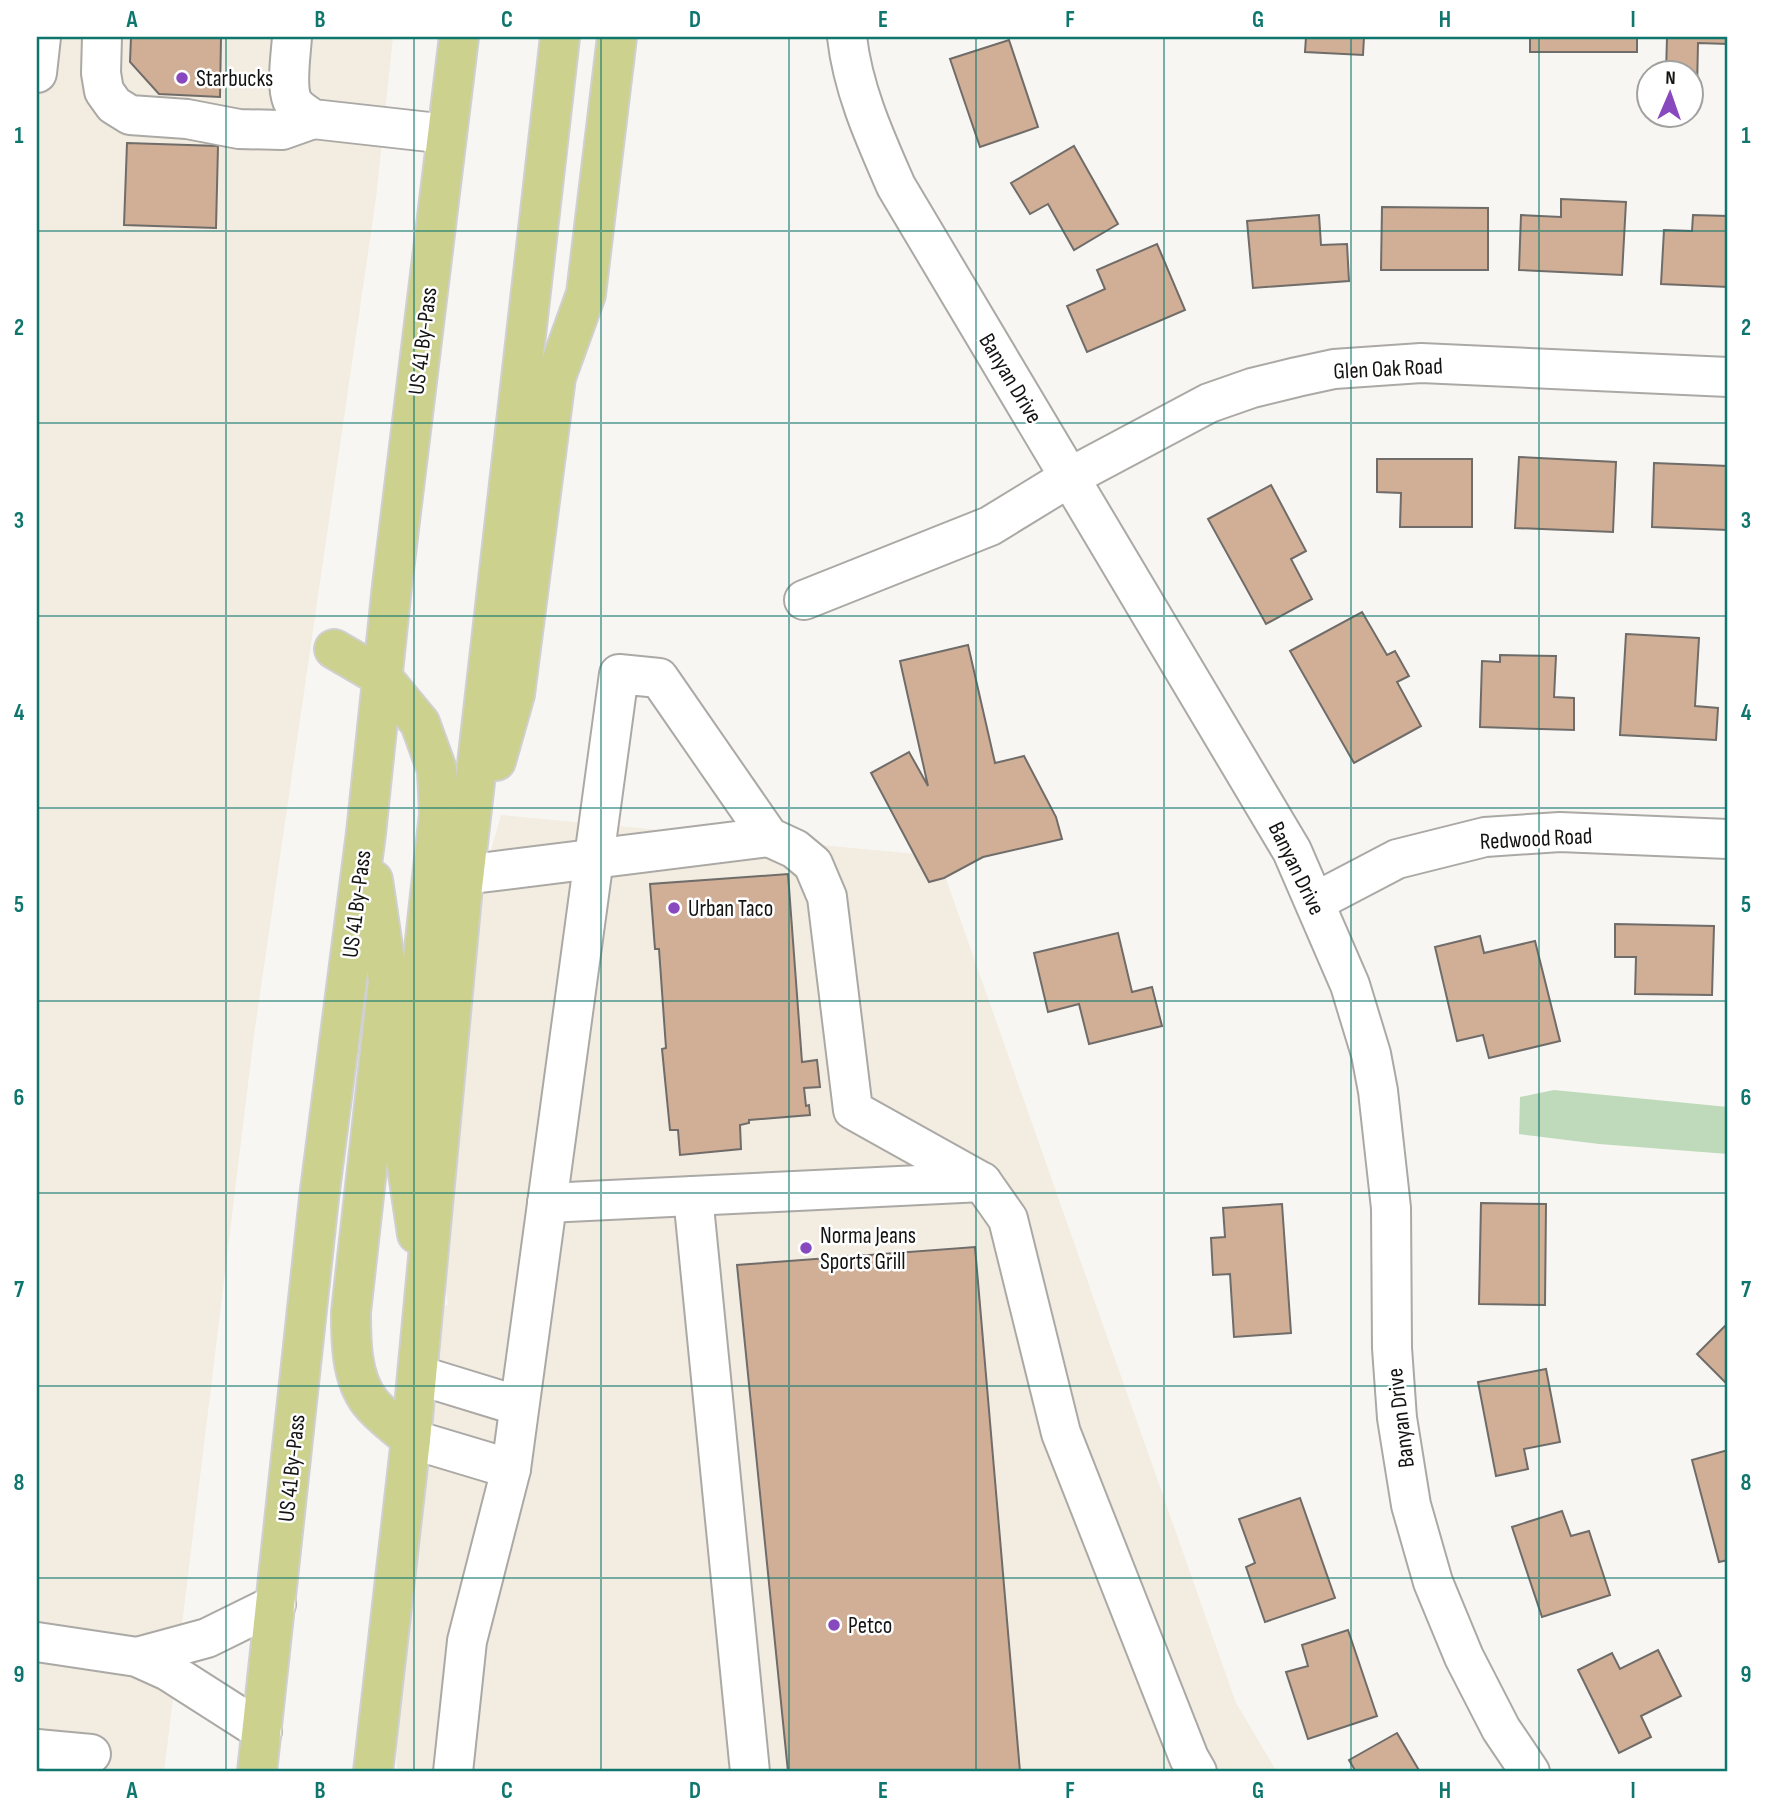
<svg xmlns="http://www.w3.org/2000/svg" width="1765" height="1809" viewBox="0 0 1765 1809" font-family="'Sofia Sans Condensed',sans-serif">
  <rect width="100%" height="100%" fill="#f8f6f2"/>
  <g fill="#f2ece1">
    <polygon points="37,37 393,37 376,198 254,1035 164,1772 37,1772"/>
    <polygon points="501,815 938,856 1236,1703 1277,1772 397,1772 396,1742 430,1446 443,1306 448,1305 445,1286 481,899 483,879"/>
  </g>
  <polygon fill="#bedaba" points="1554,1090 1728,1107 1728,1154 1599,1144 1519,1134 1520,1097"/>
  <g fill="#d1af96" stroke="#6f6c69" stroke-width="2">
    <polygon points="131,37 221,37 220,97 159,94 130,62"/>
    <polygon points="1306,37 1364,37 1363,55 1305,52"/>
    <rect x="1530" y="37" width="107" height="15"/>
    <polygon points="1667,37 1728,37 1728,44 1698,43 1697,90 1692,90 1692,74 1666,74"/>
    <polygon points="1009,40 1038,127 980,147 950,59"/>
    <polygon points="127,143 218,146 216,228 124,225"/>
    <polygon points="1074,146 1118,224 1074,250 1048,204 1030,214 1011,183"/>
    <polygon points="1561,199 1626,202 1622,275 1519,270 1521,215 1561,217"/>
    <polygon points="1382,207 1488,208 1488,270 1381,270"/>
    <polygon points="1319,215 1321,245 1347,244 1349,281 1253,288 1247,221"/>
    <polygon points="1693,215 1728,216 1728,287 1661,284 1664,230 1692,231"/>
    <polygon points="1157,244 1185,310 1087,352 1067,306 1105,289 1097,270"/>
    <polygon points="1519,457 1616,462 1613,532 1515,528"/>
    <polygon points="1377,459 1472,459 1472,527 1400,527 1401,493 1377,492"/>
    <polygon points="1654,463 1728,466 1728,530 1652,527"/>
    <polygon points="1271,485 1306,551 1291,559 1312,599 1266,624 1208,519"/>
    <polygon points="1362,612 1387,655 1395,651 1409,676 1397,682 1421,726 1354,763 1290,651"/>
    <polygon points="1626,634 1699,638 1695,706 1718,708 1716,740 1620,735"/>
    <polygon points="968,645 995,763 1024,756 1056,817 1062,839 983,857 944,878 929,882 871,773 909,752 928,786 900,661"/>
    <polygon points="1500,655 1556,656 1554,697 1574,698 1574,730 1480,727 1482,661 1500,662"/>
    <polygon points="788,874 802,1062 817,1060 820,1087 804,1088 806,1106 809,1105 810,1115 749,1120 749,1123 740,1125 741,1149 680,1155 678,1130 670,1130 662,1049 666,1048 659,949 655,949 650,884"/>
    <polygon points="1615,924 1714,926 1712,995 1635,994 1636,957 1615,957"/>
    <polygon points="1118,933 1132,992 1152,987 1162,1026 1089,1044 1079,1004 1048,1012 1034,953"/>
    <polygon points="1480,936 1484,953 1535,941 1560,1041 1489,1058 1483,1035 1457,1041 1435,947"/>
    <polygon points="1481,1203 1546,1204 1545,1305 1479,1304"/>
    <polygon points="1282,1204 1291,1333 1234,1337 1230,1274 1213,1275 1211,1238 1225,1237 1223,1208"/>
    <polygon points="975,1247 1020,1772 788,1772 737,1265"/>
    <polygon points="1728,1323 1728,1385 1697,1354"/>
    <polygon points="1546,1369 1560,1442 1524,1449 1528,1469 1496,1476 1478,1382"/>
    <polygon points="1728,1450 1728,1560 1719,1562 1692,1460"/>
    <polygon points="1300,1498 1335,1598 1265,1622 1246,1567 1255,1563 1239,1519"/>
    <polygon points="1562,1511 1571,1536 1589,1531 1610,1595 1542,1617 1512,1527"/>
    <polygon points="1348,1630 1377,1716 1308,1739 1286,1672 1308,1666 1302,1645"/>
    <polygon points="1658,1650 1681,1696 1641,1716 1651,1737 1619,1753 1578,1670 1612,1653 1620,1669"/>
    <polygon points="1397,1733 1420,1772 1356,1772 1349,1760"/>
  </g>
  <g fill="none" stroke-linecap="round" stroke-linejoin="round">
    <g stroke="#aba9a5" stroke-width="42">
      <g id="minor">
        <polyline points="102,37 101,73 104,91 114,105 130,115 187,119 239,129 282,130 313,119"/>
        <path d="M 292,37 C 291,53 286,85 292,100 C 296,109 306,114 313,119 L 447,134"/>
        <path d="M 847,37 C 853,90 875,138 896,186 L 1292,851 L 1350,985 L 1371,1054 L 1378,1091 L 1391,1208 L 1392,1348 L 1397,1418 L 1411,1505 L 1433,1582 L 1464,1657 L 1501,1729 L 1530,1772"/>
        <polyline points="37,73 41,37"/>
        <polyline points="804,600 990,526 1070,477 1209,403 1252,388 1297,377 1334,369 1421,363 1728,377"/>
        <polyline points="464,875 769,837"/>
        <polyline points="1315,902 1397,859 1485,837 1560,832 1728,839"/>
        <polyline points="693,1196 750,1772"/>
        <polyline points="547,1203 982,1182"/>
        <polyline points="418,1375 519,1406"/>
        <polyline points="411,1439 511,1469"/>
        <polyline points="37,1642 137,1657 168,1671 262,1731"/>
        <polyline points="137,1657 207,1638 276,1604"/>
        <polyline points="37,1749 91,1754"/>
        <polyline points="453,1772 467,1641 511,1469 619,674 659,678 769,837 795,849 813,864 827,897 853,1110 982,1182 1008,1219 1061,1433 1189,1758 1197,1772"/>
      </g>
    </g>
    <g stroke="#d0d0d0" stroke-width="42">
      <g id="major">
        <polyline points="334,649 382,677 420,723 437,770 439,814 403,1139 417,1234"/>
        <polyline points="496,761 515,694 556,377 586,294 617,37"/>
        <path d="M 373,880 L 388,981 L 351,1312 C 351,1341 351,1378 370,1402 C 381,1416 397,1427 411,1439"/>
        <polyline points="257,1772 319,1198 366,833 392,586 459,37"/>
        <polyline points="373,1772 411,1439 462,896 560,37"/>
      </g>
    </g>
    <use href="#minor" stroke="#fff" stroke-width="38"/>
    <use href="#major" stroke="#ccd18d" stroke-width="38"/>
  </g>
  <path fill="none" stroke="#0f766e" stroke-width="2" stroke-opacity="0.55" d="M 226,37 L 226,1772M 414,37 L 414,1772M 601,37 L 601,1772M 789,37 L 789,1772M 976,37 L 976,1772M 1164,37 L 1164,1772M 1351,37 L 1351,1772M 1539,37 L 1539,1772M 37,231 L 1728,231M 37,423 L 1728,423M 37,616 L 1728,616M 37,808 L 1728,808M 37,1001 L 1728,1001M 37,1193 L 1728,1193M 37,1386 L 1728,1386M 37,1578 L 1728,1578"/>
  <g fill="#8849bf" stroke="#fff" stroke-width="2.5">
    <circle cx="182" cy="78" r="7"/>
    <circle cx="674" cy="908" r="7"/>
    <circle cx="806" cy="1248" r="7"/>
    <circle cx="834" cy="1625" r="7"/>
  </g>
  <g text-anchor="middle" stroke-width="5" stroke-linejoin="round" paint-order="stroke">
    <g font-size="23" fill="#141312" stroke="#fff" text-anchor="start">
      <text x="196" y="86">Starbucks</text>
      <text x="688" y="916">Urban Taco</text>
      <text x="820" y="1243">Norma Jeans<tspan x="820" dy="26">Sports Grill</tspan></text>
      <text x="848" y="1633">Petco</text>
    </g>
    <g font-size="23" fill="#141312" stroke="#fff">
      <text transform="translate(422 341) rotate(-83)" y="8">US 41 By-Pass</text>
      <text transform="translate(1388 368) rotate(-3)" y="8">Glen Oak Road</text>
      <text transform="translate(1011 378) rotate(59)" y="8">Banyan Drive</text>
      <text transform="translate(1536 838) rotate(-3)" y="8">Redwood Road</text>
      <text transform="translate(1297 868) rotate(64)" y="8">Banyan Drive</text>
      <text transform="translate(356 904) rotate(-83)" y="8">US 41 By-Pass</text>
      <text transform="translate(1400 1418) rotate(-97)" y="8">Banyan Drive</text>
      <text transform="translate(291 1468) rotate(-84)" y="8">US 41 By-Pass</text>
    </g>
  </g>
  <rect width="1765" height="1809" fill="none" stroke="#ffffff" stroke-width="77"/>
  <g transform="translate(1670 94) rotate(2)"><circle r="33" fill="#ffffff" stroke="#a1a1a0" stroke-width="2"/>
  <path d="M0-5L12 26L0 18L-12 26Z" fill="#8849bf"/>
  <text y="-10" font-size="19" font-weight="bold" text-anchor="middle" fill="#141312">N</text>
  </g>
  <rect x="38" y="38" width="1688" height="1732" fill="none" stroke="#0f766e" stroke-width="2.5"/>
  <g font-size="23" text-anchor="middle" font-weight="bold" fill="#0f766e">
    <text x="132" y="27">A</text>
    <text x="320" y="27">B</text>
    <text x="507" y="27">C</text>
    <text x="695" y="27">D</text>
    <text x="883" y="27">E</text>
    <text x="1070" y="27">F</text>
    <text x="1258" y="27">G</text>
    <text x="1445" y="27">H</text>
    <text x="1633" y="27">I</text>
    <text x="19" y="143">1</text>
    <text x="1746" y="143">1</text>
    <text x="19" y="335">2</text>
    <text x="1746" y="335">2</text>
    <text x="19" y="528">3</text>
    <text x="1746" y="528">3</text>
    <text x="19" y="720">4</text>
    <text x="1746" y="720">4</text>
    <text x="19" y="912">5</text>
    <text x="1746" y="912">5</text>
    <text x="19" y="1105">6</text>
    <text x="1746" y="1105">6</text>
    <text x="19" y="1297">7</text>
    <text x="1746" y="1297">7</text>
    <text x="19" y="1490">8</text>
    <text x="1746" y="1490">8</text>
    <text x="19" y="1682">9</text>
    <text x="1746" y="1682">9</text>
    <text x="132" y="1798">A</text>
    <text x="320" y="1798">B</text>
    <text x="507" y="1798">C</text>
    <text x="695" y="1798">D</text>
    <text x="883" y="1798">E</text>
    <text x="1070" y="1798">F</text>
    <text x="1258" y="1798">G</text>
    <text x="1445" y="1798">H</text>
    <text x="1633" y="1798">I</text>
  </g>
</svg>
